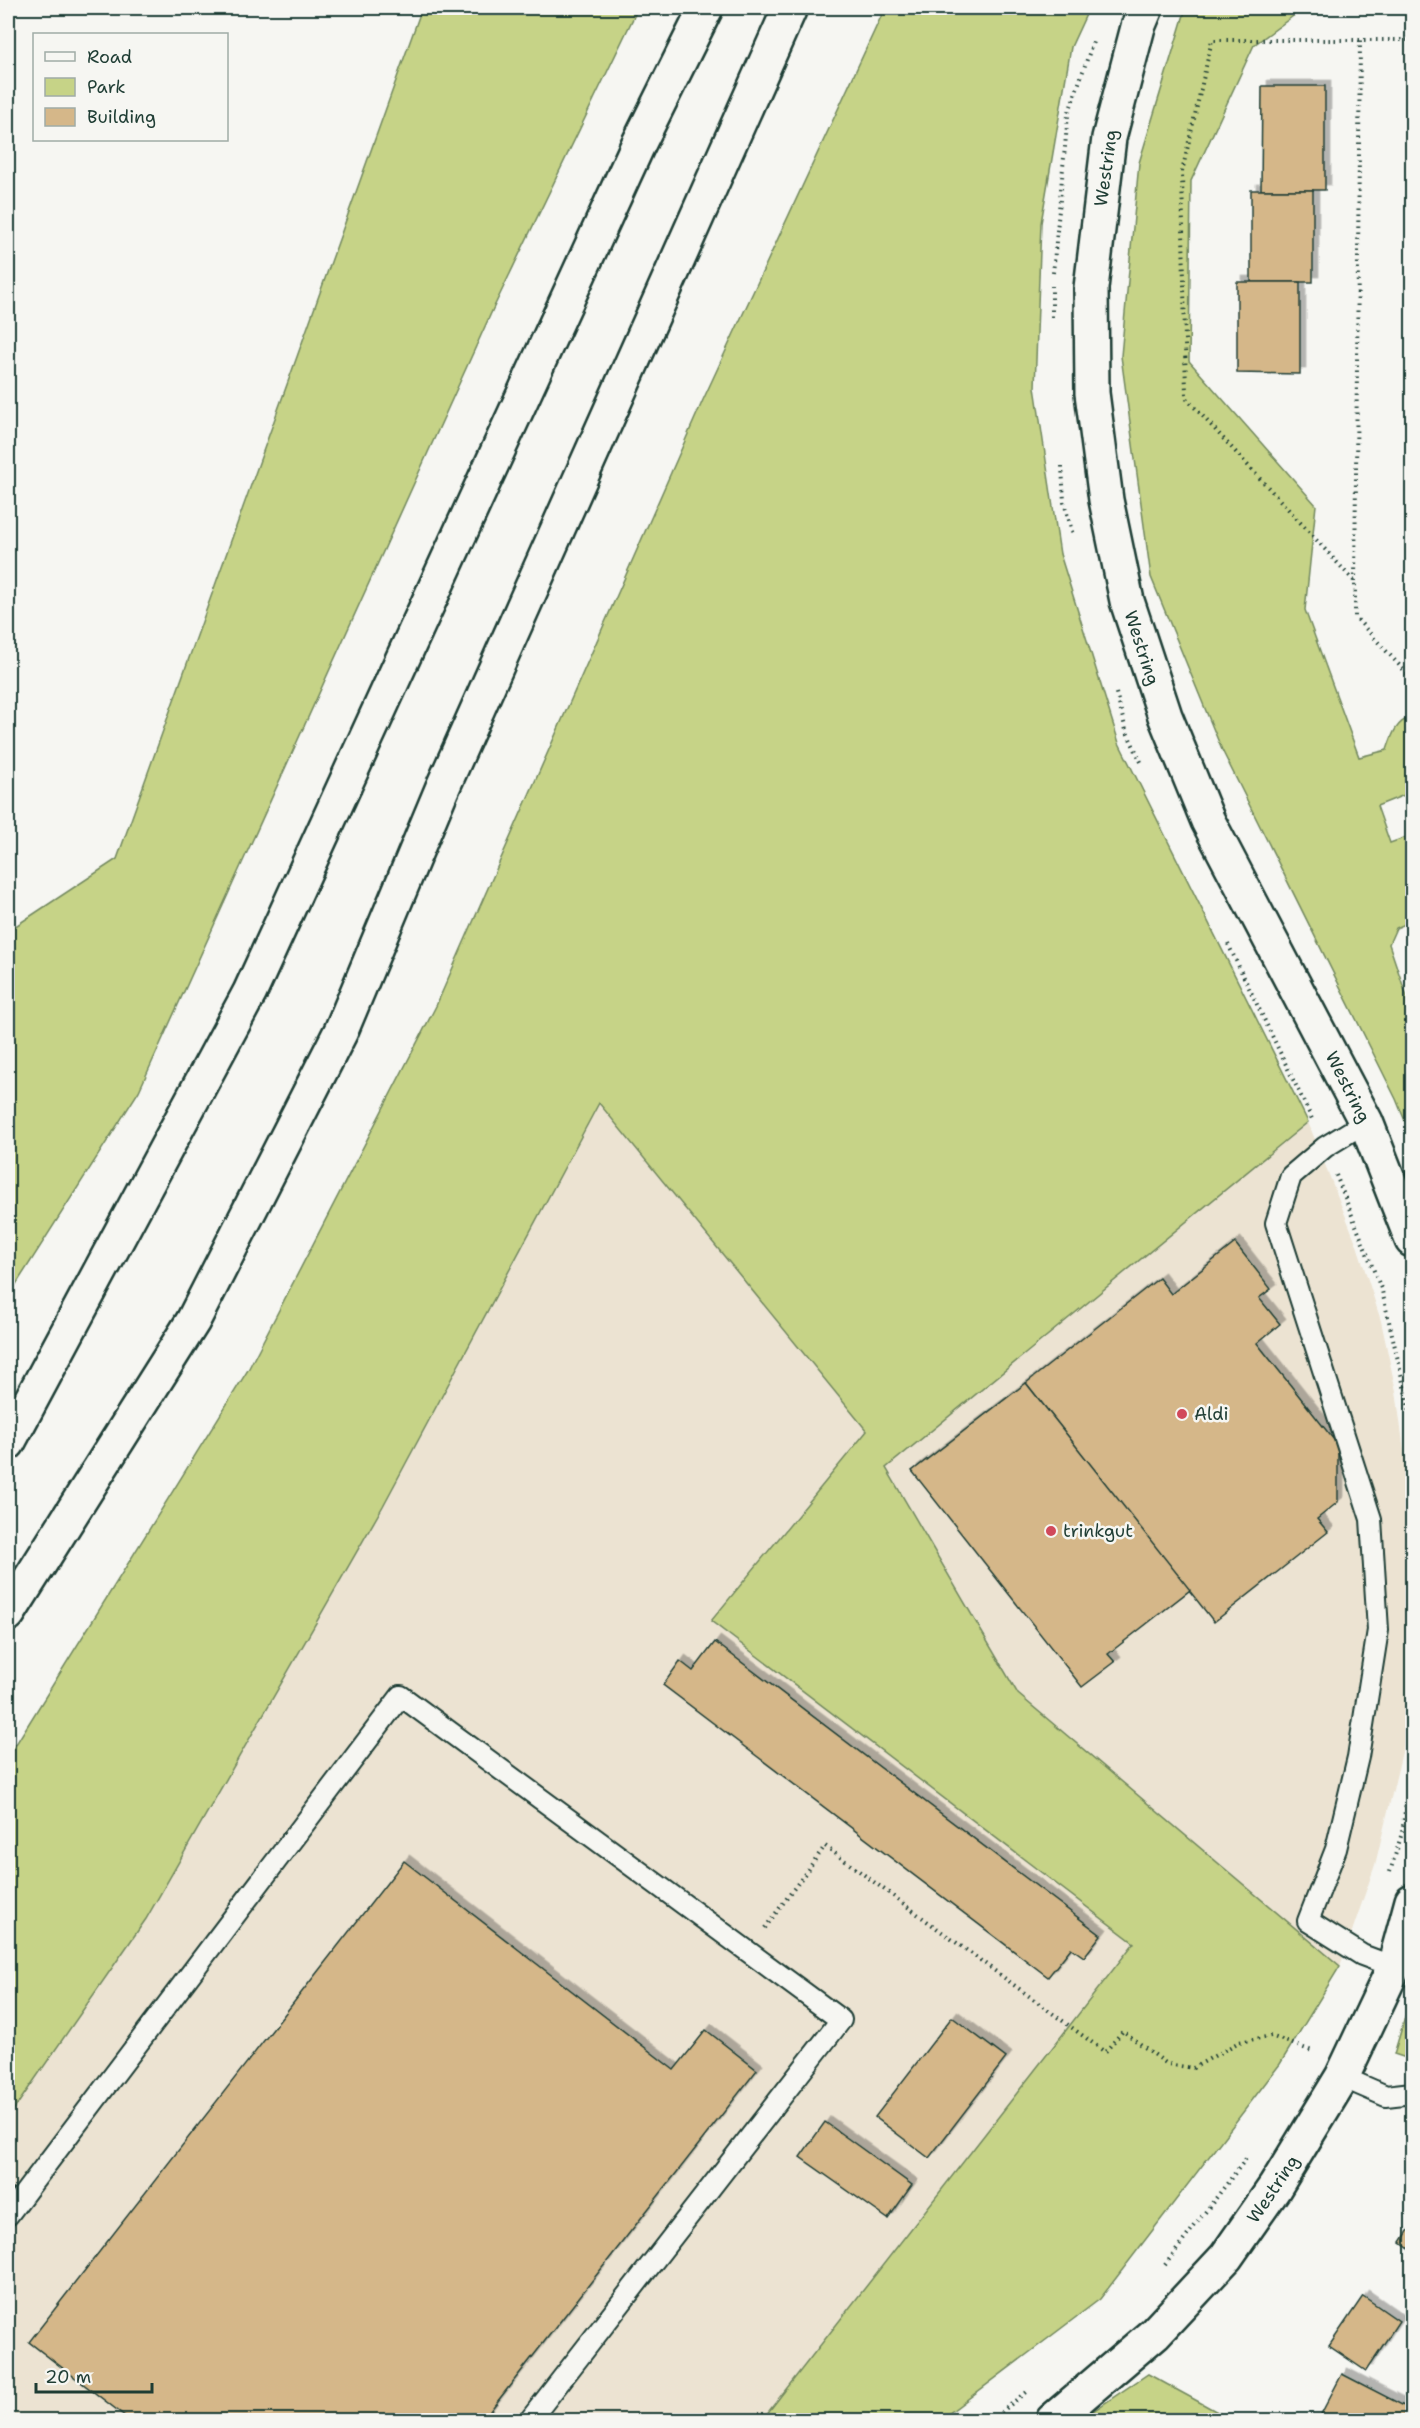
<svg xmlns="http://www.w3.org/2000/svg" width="1420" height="2428" viewBox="0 0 1420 2428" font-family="'Shantell Sans',sans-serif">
  <defs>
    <filter id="shadow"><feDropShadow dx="5.5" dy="-5.5" stdDeviation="0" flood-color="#0004"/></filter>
  </defs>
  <rect width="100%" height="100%" fill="#f6f6f2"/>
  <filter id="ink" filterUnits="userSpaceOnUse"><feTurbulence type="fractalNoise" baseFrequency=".0167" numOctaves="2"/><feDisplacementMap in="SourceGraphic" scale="12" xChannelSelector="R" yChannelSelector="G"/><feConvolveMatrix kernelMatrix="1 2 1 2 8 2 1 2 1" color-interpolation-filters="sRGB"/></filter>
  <g filter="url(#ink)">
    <g fill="#ece3d2">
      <polygon points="599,1102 867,1431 711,1622 1135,1943 762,2420 8,2420 8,2118 146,1919 383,1506"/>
      <polygon points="1308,1122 1357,1245 1381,1321 1396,1391 1412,1511 1412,1663 1408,1727 1375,1865 1340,1966 1018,1694 886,1467"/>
    </g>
    <g fill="#c6d387" stroke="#72885e" stroke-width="1.5">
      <polygon points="422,8 638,8 492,311 139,1091 8,1297 8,931 117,859"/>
      <polygon points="885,8 1089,8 1071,47 1041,223 1035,387 1060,554 1119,743 1308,1122 886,1468 1018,1694 1340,1966 1280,2064 1100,2299 940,2420 762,2420 1134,1943 711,1621 867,1431 599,1103 383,1506 146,1919 8,2118 8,1757 248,1370 436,1006 703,400"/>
      <path d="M 1186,8 L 1321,8 L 1300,11 L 1254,45 L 1191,181 L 1189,361 L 1316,505 L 1305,610 L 1359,757 L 1387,750 C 1392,735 1396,721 1412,717 L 1412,792 L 1377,806 L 1390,843 L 1412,835 L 1412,921 L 1396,928 L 1389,944 L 1412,1012 L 1412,1138 L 1396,1099 L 1222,750 L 1151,577 L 1121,356 L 1139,163 Z"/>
      <polygon points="1412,1994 1412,2060 1394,2054"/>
      <polygon points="1148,2374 1232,2420 1080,2420"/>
    </g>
    <g fill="#d5b789" stroke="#1f3d34" stroke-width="1.5" filter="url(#shadow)">
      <polygon points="1262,86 1325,86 1325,190 1261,190"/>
      <rect x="1251" y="190" width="62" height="92"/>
      <polygon points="1237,282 1300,282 1300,374 1237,373"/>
      <polygon points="1235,1243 1271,1289 1259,1298 1280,1324 1257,1343 1338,1445 1338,1502 1317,1519 1328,1532 1214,1622 1026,1383 1159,1278 1171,1294"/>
      <polygon points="1026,1383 1190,1590 1108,1654 1115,1662 1082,1687 912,1471"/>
      <polygon points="715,1642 1101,1935 1084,1957 1071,1948 1048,1977 663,1685 680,1661 693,1671"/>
      <polygon points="404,1861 674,2070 706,2030 757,2070 483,2420 130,2420 29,2342"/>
      <polygon points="952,2017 1006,2058 929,2158 875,2117"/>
      <polygon points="825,2122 912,2185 888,2219 800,2157"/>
      <polygon points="1412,2225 1412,2250 1401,2242"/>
      <polygon points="1363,2296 1399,2321 1366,2371 1329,2346"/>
      <polygon points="1342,2374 1410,2409 1404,2420 1324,2420 1319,2418"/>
    </g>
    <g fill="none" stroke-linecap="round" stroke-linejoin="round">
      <g stroke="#1f3d34" stroke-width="24">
        <g id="service">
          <polyline points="1366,1122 1325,1147 1291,1176 1276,1223 1371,1519 1378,1630 1358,1757 1336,1849 1308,1921 1362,1955 1394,1967"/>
          <polyline points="1342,2077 1386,2096 1412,2093"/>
          <polyline points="8,2215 401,1696 841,2020 530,2420"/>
        </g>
      </g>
      <g stroke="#1f3d34" stroke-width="38">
        <g id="primary">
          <polyline points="1146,8 1138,27 1109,138 1091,288 1092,393 1106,500 1127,601 1165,716 1208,821 1366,1122 1412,1240"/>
          <polyline points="1053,2420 1155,2333 1226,2257 1275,2187 1342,2077 1394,1967 1412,1901"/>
        </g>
      </g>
      <g stroke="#1f3d34" stroke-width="38">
        <g id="motorway">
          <polyline points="8,1443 250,992 637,147 706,8"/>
          <polyline points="8,1614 193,1321 341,1031 442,789 790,8"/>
        </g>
      </g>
      <g stroke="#1f3d34" stroke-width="4" stroke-dasharray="1.5 4.5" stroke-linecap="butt">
        <polyline points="1360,40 1212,40 1182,172 1186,398 1355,582 1355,617 1412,679"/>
        <polyline points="1053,273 1068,115 1094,39"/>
        <polyline points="1052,317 1052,286"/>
        <polyline points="1062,466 1064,502 1073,535"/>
        <polyline points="1355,582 1360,40 1412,40"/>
        <polyline points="1116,693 1126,730 1142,764"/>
        <polyline points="1228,944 1313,1121"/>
        <polyline points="1336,1175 1382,1291 1412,1421"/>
        <polyline points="1390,1872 1402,1833 1412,1758"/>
        <polyline points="765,1928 825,1846 1105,2052 1123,2031 1167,2064 1193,2068 1239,2042 1271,2036 1312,2051"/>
        <polyline points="1165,2265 1248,2156"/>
        <polyline points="992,2420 1027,2391"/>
      </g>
      <use href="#service" stroke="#f6f6f2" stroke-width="20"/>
      <use href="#primary" stroke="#f6f6f2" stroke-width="33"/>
      <use href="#motorway" stroke="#f6f6f2" stroke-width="33"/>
    </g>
  </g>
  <g fill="#d1495b" stroke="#f6f6f2" stroke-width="2">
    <circle cx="1182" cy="1414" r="6"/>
    <circle cx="1051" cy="1531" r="6"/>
  </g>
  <g text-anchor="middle" stroke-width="5" stroke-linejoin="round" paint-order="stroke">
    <g font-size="18" fill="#1f3d34" stroke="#f6f6f2">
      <text transform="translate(1106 168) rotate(-82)" y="6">Westring</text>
      <text transform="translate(1142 648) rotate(72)" y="6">Westring</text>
      <text transform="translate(1348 1087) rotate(63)" y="6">Westring</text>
      <text transform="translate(1273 2189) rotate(-56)" y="6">Westring</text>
    </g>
    <g font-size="18" fill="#1f3d34" stroke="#f6f6f2" text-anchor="start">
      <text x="1194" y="1420">Aldi</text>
      <text x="1063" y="1537">trinkgut</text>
    </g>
  </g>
  <rect width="1420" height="2428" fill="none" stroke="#f6f6f2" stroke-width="30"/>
  <rect x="15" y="15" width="1390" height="2398" fill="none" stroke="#1f3d34" stroke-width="2" filter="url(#ink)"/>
  <rect x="33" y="33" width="195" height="108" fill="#f6f6f2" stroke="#a0aca6" stroke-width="1.5"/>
  <rect x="45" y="52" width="30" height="9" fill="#f6f6f2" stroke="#a0aca6" stroke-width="1.5"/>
  <text x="87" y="63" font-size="18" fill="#1f3d34">Road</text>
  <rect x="45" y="78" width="30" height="18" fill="#c6d387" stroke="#a0aca6" stroke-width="1.5"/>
  <text x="87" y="93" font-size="18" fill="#1f3d34">Park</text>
  <rect x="45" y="108" width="30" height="18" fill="#d5b789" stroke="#a0aca6" stroke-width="1.5"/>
  <text x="87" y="123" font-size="18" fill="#1f3d34">Building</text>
  <path d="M36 2383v9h116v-9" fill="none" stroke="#1f3d34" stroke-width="3"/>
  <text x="45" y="2383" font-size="18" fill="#1f3d34" stroke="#f6f6f2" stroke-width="4.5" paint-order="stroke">20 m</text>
</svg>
